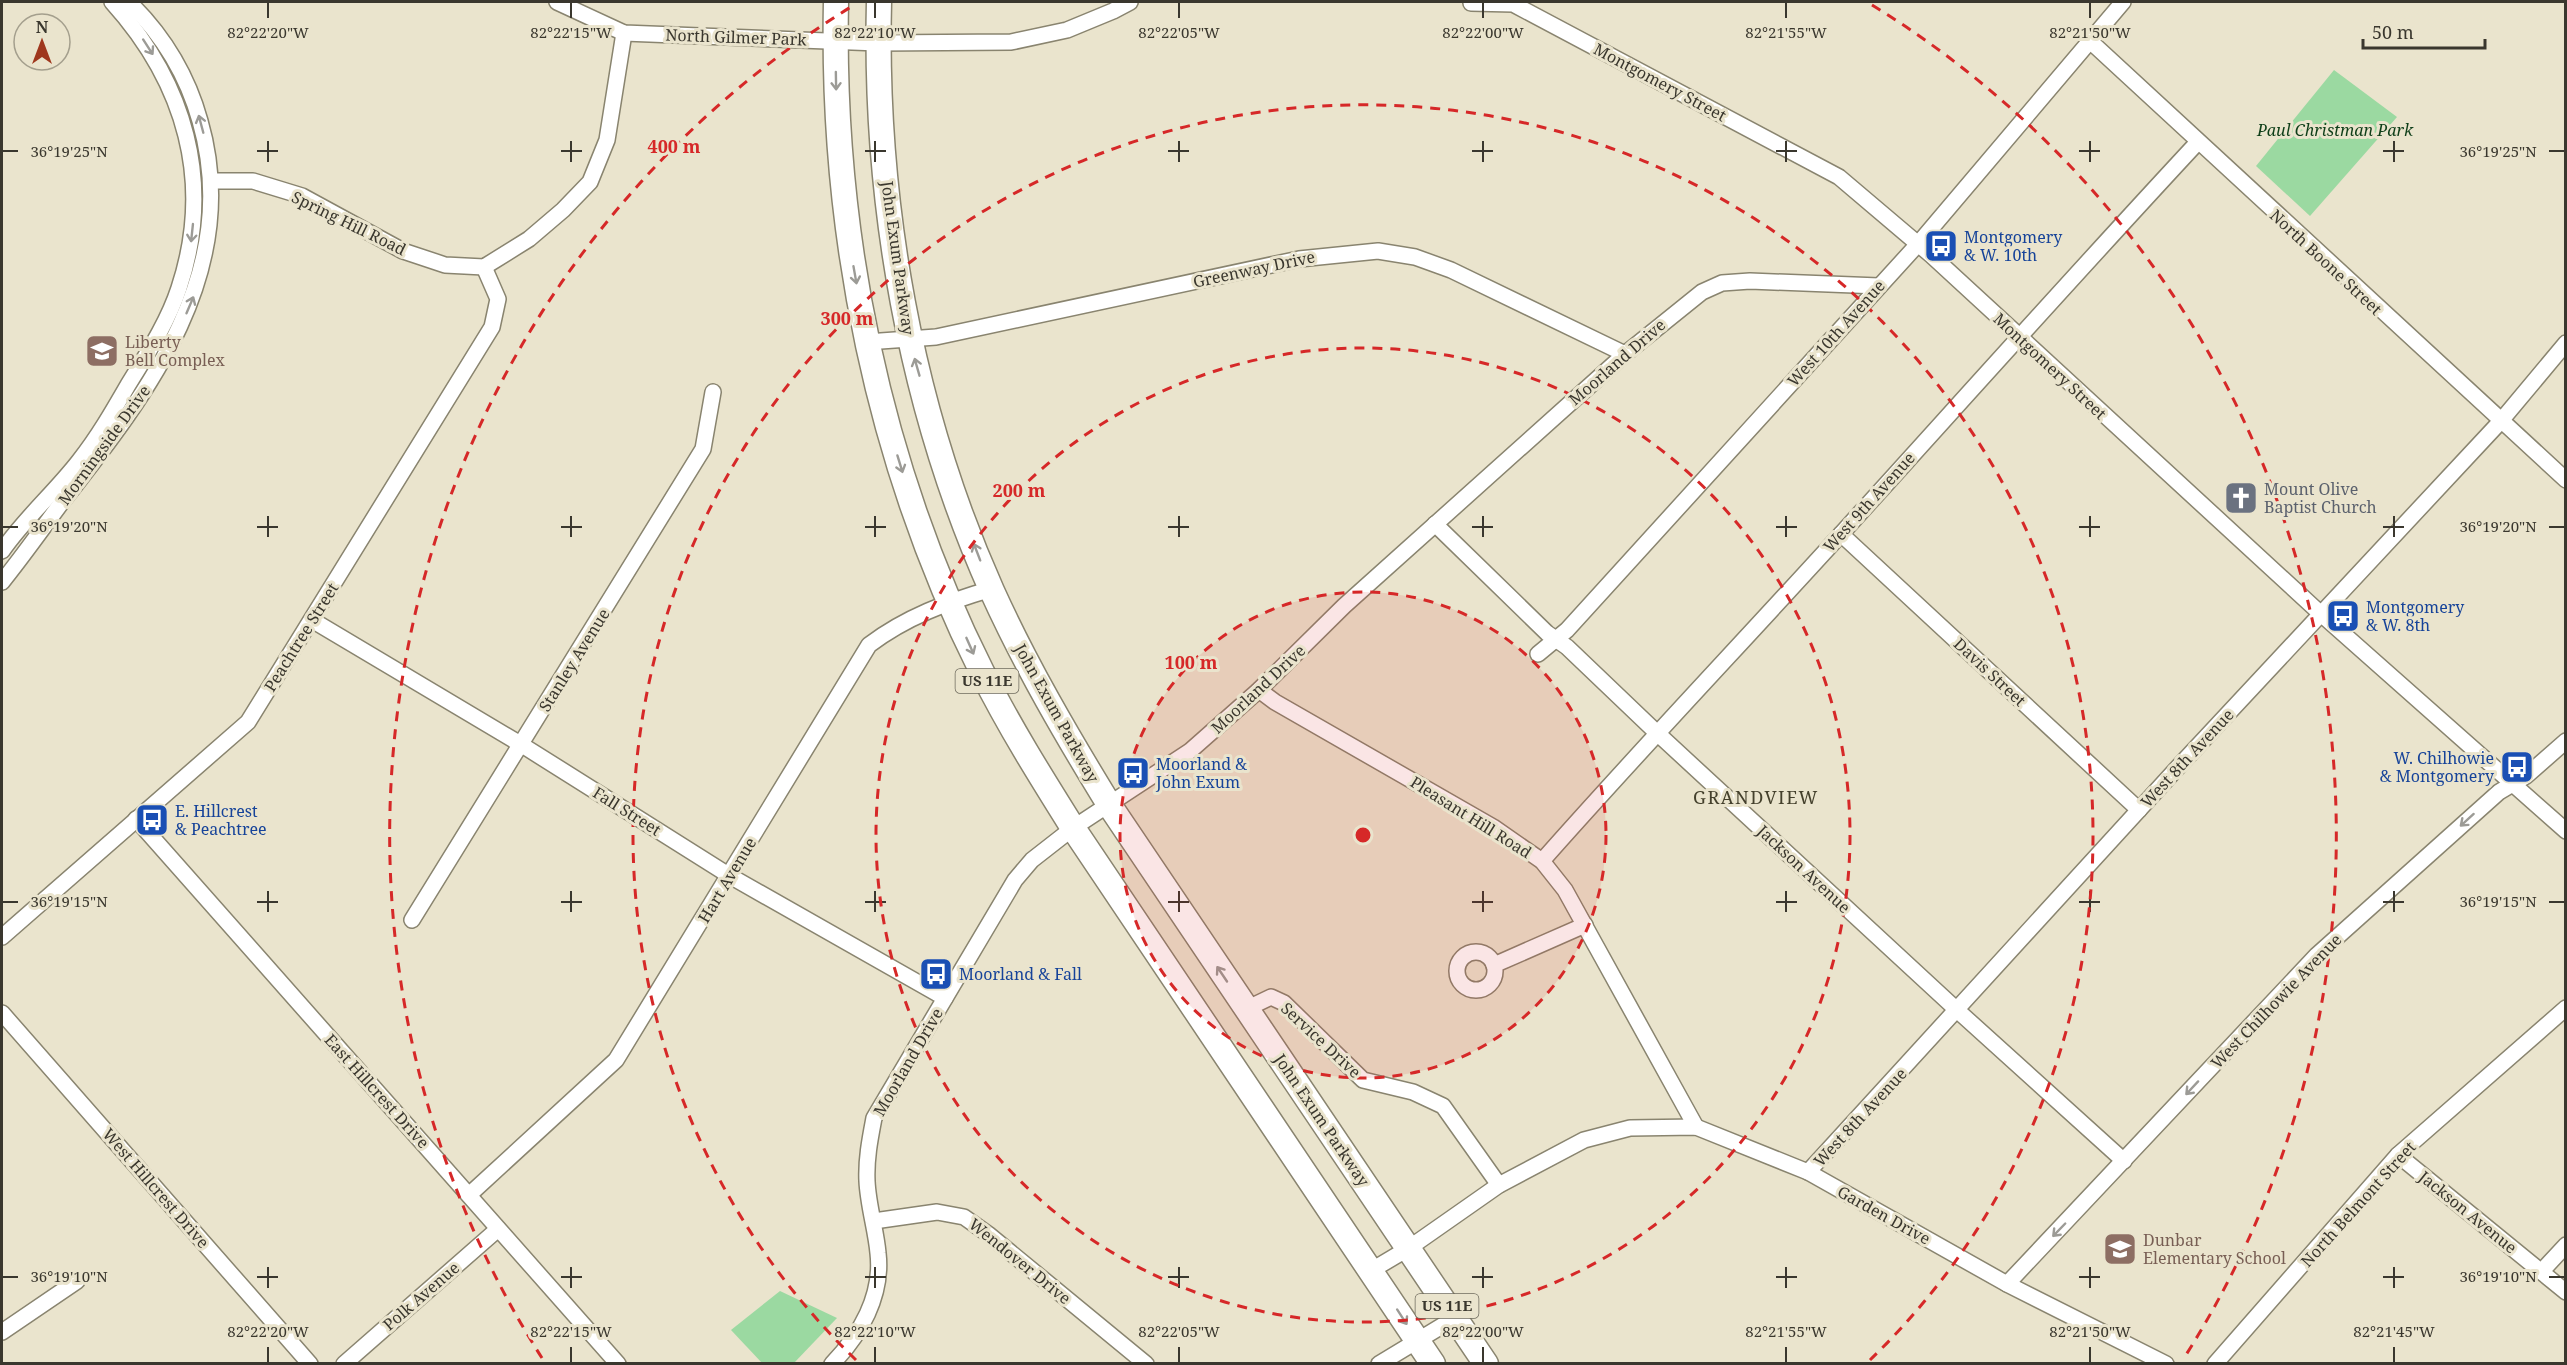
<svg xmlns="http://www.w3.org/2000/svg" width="2567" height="1365" viewBox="0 0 2567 1365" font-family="'Noto Serif',serif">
  <rect width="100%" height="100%" fill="#eae4cd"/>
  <g fill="#9bd9a1">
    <polygon points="2334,70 2397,117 2310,216 2256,166"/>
    <polygon points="780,1291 837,1318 794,1363 762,1363 731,1330"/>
  </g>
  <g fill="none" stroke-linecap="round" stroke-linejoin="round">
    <g stroke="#89846f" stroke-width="18">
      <g id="minor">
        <polyline points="557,2 624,33 878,43 1011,42 1067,30 1113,11 1130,2"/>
        <polyline points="1471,3 1513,4 1839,177 1931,255 2321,614 2566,831"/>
        <polyline points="2090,41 2566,480"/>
        <polyline points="211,181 253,181 302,196 403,251 445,265 484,267 529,239 563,210 590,182 607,140 624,33"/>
        <polyline points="867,342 936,337 1299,259 1378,251 1415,257 1451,270 1625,354"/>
        <polyline points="1435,524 1547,633 1567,647 1656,732 1958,1011 2124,1161"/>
        <polyline points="1841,534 2139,810"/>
        <path d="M 2,551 C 24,519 55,492 79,461 C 98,437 113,411 128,385 C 147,354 168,322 179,288 C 214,182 185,83 112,2"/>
        <path d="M 2,582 C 23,556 42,529 62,502 C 149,392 243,270 200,121 C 187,74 164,36 129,2"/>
        <polyline points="312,620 522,745 730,876 945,998"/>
        <polyline points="1538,654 1567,630 1918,244 2123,2"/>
        <polyline points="1259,690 1275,702 1493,827 1542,861 1565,890 1696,1127"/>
        <polyline points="136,819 618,1364"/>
        <path d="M 1542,861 C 1640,750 1742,643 1842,533 C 1960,403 2077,272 2197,143"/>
        <polyline points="412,920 703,449 713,392"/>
        <polyline points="2,937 248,722 492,327 498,299 484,267"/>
        <circle cx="1476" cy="971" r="19"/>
        <polyline points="1494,965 1585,925"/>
        <polyline points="1246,1009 1271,997 1284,1003 1363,1080 1413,1092 1443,1106 1499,1185"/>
        <polyline points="2,1013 310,1364"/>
        <polyline points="2398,1155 2566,1292"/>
        <polyline points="1808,1172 2180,765 2500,422 2566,343"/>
        <path d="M 469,1195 L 616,1060 L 869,645 C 906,617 947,602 991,589"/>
        <polyline points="874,1221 937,1212 964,1217 988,1234 1146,1364"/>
        <polyline points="1372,1270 1409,1248 1499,1185 1584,1140 1630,1128 1696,1127 1808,1172 2007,1284 2166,1364"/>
        <polyline points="2541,1272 2566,1245"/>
        <polyline points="2007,1284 2317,955 2499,792 2526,776 2566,741"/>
        <polyline points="2,1332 77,1281"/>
        <polyline points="344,1364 498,1229"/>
        <path d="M 832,1364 C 860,1335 883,1296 878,1253 C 876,1230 868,1205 867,1181 C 866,1159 870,1139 874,1118 L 1015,880 L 1032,860 L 1073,828 L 1190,751 L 1259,690 L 1344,606 L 1625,354 L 1702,292 L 1722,283 L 1750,281 L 1879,286"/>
        <polyline points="1379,1364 1455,1318"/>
        <polyline points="2215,1364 2398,1155 2566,1008"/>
      </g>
    </g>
    <g stroke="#89846f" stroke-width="27">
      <g id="primary">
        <path d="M 836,2 C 831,232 878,465 982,672 C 1009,726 1041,777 1073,828 L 1433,1364"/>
        <path d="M 879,2 C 874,201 910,408 992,591 C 1026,666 1067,736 1110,806 L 1486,1364"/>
      </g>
    </g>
    <use href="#minor" stroke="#fff" stroke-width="15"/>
    <use href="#primary" stroke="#fff" stroke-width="24"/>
  </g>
  <defs><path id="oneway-shaft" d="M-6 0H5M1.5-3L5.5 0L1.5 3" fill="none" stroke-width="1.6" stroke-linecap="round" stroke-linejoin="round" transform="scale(1.5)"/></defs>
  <g stroke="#9c9b96">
    <use href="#oneway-shaft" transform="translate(148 47) rotate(57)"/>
    <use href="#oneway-shaft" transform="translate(836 81) rotate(89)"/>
    <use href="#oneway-shaft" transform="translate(201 124) rotate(-105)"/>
    <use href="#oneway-shaft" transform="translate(192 233) rotate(96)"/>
    <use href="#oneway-shaft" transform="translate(855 275) rotate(80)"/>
    <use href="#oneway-shaft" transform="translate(190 305) rotate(-67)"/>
    <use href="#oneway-shaft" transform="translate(917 367) rotate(-106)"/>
    <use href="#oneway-shaft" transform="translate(900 464) rotate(73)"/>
    <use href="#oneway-shaft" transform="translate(977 552) rotate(-111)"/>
    <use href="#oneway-shaft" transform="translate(970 646) rotate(66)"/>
    <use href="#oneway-shaft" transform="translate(2467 820) rotate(138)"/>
    <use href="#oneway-shaft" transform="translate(1222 974) rotate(-124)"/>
    <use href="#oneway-shaft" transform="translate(2192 1088) rotate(133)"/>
    <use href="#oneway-shaft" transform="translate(2059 1230) rotate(134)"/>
    <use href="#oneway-shaft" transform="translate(1402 1317) rotate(57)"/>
  </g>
  <path fill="none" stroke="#3a372e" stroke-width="2" d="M 268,3 L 268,18M 571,3 L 571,18M 875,3 L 875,18M 1179,3 L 1179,18M 1483,3 L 1483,18M 1786,3 L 1786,18M 2090,3 L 2090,18M 268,141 L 268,162M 571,141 L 571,162M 875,141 L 875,162M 1179,141 L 1179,162M 1483,141 L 1483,162M 1786,141 L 1786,162M 2090,141 L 2090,162M 2394,141 L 2394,162M 3,151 L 18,151M 257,151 L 278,151M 561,151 L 582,151M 865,151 L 886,151M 1168,151 L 1189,151M 1472,151 L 1493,151M 1776,151 L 1797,151M 2079,151 L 2100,151M 2383,151 L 2404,151M 2549,151 L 2564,151M 268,516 L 268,537M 571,516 L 571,537M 875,516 L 875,537M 1179,516 L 1179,537M 1483,516 L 1483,537M 1786,516 L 1786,537M 2090,516 L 2090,537M 2394,516 L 2394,537M 3,527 L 18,527M 257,527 L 278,527M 561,527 L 582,527M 865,527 L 886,527M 1168,527 L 1189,527M 1472,527 L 1493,527M 1776,527 L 1797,527M 2079,527 L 2100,527M 2383,527 L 2404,527M 2549,527 L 2564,527M 268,891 L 268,912M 571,891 L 571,912M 875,891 L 875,912M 1179,891 L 1179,912M 1483,891 L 1483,912M 1786,891 L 1786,912M 2090,891 L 2090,912M 2394,891 L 2394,912M 3,902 L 18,902M 257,902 L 278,902M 561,902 L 582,902M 865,902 L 886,902M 1168,902 L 1189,902M 1472,902 L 1493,902M 1776,902 L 1797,902M 2079,902 L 2100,902M 2383,902 L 2404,902M 2549,902 L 2564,902M 268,1267 L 268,1288M 571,1267 L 571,1288M 875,1267 L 875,1288M 1179,1267 L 1179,1288M 1483,1267 L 1483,1288M 1786,1267 L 1786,1288M 2090,1267 L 2090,1288M 2394,1267 L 2394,1288M 3,1277 L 18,1277M 257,1277 L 278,1277M 561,1277 L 582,1277M 865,1277 L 886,1277M 1168,1277 L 1189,1277M 1472,1277 L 1493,1277M 1776,1277 L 1797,1277M 2079,1277 L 2100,1277M 2383,1277 L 2404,1277M 2549,1277 L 2564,1277M 268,1347 L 268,1362M 571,1347 L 571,1362M 875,1347 L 875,1362M 1179,1347 L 1179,1362M 1483,1347 L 1483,1362M 1786,1347 L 1786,1362M 2090,1347 L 2090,1362M 2394,1347 L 2394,1362"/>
  <circle cx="1363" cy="835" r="243" fill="#d62828" fill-opacity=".12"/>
  <g fill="none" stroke="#d62828" stroke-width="3" stroke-dasharray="10 8">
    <circle cx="1363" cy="835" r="243"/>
    <circle cx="1363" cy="835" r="487"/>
    <path d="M856 1360A730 730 0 1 1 1870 1360"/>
    <path d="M542 1358A974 974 0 0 1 854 5M1872 5A974 974 0 0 1 2184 1358"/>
  </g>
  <defs>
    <g id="bus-square" transform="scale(1.725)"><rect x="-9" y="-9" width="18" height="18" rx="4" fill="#1a4fb4" stroke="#eae4cd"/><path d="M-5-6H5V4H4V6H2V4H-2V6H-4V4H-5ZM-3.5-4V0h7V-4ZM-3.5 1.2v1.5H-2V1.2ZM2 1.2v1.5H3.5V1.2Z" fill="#fff"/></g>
    <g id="school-square" transform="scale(1.725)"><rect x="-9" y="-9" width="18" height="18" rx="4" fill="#8d6e63" stroke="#eae4cd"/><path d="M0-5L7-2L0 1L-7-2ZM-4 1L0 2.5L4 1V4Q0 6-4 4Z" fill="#fff"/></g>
    <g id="church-square" transform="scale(1.725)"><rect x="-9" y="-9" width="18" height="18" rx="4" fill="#6b7280" stroke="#eae4cd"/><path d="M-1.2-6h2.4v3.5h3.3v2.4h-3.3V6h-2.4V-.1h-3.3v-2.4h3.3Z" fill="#fff"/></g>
  </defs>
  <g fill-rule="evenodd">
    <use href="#bus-square" x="1941" y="246"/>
    <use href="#school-square" x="102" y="351"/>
    <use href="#church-square" x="2241" y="498"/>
    <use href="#bus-square" x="2343" y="616"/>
    <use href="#bus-square" x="2517" y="767"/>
    <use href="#bus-square" x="1133" y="773"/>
    <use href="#bus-square" x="152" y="820"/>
    <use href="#bus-square" x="936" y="974"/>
    <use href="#school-square" x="2120" y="1249"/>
  </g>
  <g text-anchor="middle" stroke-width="6" stroke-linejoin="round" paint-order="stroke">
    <g fill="#eae4cd" stroke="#6f6b5e" stroke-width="1.5">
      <rect x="955.5" y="669" width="63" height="24" rx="4.5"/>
      <rect x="1415.5" y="1294" width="63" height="24" rx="4.5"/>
    </g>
    <g font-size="15" font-weight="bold" fill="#3a372e">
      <text x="987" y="686">US 11E</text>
      <text x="1447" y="1311">US 11E</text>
    </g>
    <g font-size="16" fill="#3a372e" stroke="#eae4cd">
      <text transform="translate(736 37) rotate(2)" y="6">North Gilmer Park</text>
      <text transform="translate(1660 82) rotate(28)" y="6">Montgomery Street</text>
      <text transform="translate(349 223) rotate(26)" y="6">Spring Hill Road</text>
      <text transform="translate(898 258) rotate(82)" y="6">John Exum Parkway</text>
      <text transform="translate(2326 262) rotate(43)" y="6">North Boone Street</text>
      <text transform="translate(1254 269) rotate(-12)" y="6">Greenway Drive</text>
      <text transform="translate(1836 333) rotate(-48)" y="6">West 10th Avenue</text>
      <text transform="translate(1617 362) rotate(-41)" y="6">Moorland Drive</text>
      <text transform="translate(2050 366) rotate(43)" y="6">Montgomery Street</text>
      <text transform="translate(104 445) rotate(-54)" y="6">Morningside Drive</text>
      <text transform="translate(1869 502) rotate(-48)" y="6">West 9th Avenue</text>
      <text transform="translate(301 637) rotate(-58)" y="6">Peachtree Street</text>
      <text transform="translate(574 660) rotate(-58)" y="6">Stanley Avenue</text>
      <text transform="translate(1990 672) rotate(43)" y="6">Davis Street</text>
      <text transform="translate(1258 689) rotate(-43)" y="6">Moorland Drive</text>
      <text transform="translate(1057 713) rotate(61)" y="6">John Exum Parkway</text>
      <text transform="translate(2187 758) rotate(-47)" y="6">West 8th Avenue</text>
      <text transform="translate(627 811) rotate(32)" y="6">Fall Street</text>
      <text transform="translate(1471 817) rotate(32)" y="6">Pleasant Hill Road</text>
      <text transform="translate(1804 869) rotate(43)" y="6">Jackson Avenue</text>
      <text transform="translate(727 880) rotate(-59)" y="6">Hart Avenue</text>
      <text transform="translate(2276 1001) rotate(-46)" y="6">West Chilhowie Avenue</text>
      <text transform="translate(1321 1040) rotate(43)" y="6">Service Drive</text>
      <text transform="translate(908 1062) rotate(-60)" y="6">Moorland Drive</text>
      <text transform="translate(377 1091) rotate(48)" y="6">East Hillcrest Drive</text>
      <text transform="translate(1860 1117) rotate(-47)" y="6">West 8th Avenue</text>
      <text transform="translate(1322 1120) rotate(56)" y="6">John Exum Parkway</text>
      <text transform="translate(156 1188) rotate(49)" y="6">West Hillcrest Drive</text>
      <text transform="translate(2358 1204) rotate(-48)" y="6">North Belmont Street</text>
      <text transform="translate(2468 1212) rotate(39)" y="6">Jackson Avenue</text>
      <text transform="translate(1884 1215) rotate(29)" y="6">Garden Drive</text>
      <text transform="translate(1020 1261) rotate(39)" y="6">Wendover Drive</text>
      <text transform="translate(421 1296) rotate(-41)" y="6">Polk Avenue</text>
    </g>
    <g font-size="16" font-style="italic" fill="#0e3e18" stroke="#eae4cd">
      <text x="2335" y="136">Paul Christman Park</text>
    </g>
    <g font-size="16" fill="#164399" stroke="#eae4cd" text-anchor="start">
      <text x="1964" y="243">Montgomery<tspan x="1964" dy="18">&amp; W. 10th</tspan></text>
      <text x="2366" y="613">Montgomery<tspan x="2366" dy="18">&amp; W. 8th</tspan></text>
      <text x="2494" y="764" text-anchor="end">W. Chilhowie<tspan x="2494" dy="18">&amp; Montgomery</tspan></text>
      <text x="1156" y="770">Moorland &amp;<tspan x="1156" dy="18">John Exum</tspan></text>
      <text x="175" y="817">E. Hillcrest<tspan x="175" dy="18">&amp; Peachtree</tspan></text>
      <text x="959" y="980">Moorland &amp; Fall</text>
    </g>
    <g font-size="16" fill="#785e54" stroke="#eae4cd" text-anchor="start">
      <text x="125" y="348">Liberty<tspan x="125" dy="18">Bell Complex</tspan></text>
      <text x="2143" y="1246">Dunbar<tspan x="2143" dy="18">Elementary School</tspan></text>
    </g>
    <g font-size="16" fill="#5b616d" stroke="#eae4cd" text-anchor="start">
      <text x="2264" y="495">Mount Olive<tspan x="2264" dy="18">Baptist Church</tspan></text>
    </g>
    <g font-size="18" letter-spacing="1.5" fill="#44402c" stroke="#eae4cd">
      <text x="1756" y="804">GRANDVIEW</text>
    </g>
  </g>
  <g font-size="15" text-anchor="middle" fill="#3a372e" stroke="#eae4cd" stroke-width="6" stroke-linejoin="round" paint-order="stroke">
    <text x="268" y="38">82°22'20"W</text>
    <text x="571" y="38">82°22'15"W</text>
    <text x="875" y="38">82°22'10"W</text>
    <text x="1179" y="38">82°22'05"W</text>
    <text x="1483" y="38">82°22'00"W</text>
    <text x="1786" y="38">82°21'55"W</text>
    <text x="2090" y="38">82°21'50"W</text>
    <text x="69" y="157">36°19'25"N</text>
    <text x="2498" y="157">36°19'25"N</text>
    <text x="69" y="532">36°19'20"N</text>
    <text x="2498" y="532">36°19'20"N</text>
    <text x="69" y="907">36°19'15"N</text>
    <text x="2498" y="907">36°19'15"N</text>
    <text x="69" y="1282">36°19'10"N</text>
    <text x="2498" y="1282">36°19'10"N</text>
    <text x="268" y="1337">82°22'20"W</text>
    <text x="571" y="1337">82°22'15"W</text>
    <text x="875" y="1337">82°22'10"W</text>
    <text x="1179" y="1337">82°22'05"W</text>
    <text x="1483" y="1337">82°22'00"W</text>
    <text x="1786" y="1337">82°21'55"W</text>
    <text x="2090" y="1337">82°21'50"W</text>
    <text x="2394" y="1337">82°21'45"W</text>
  </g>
  <circle cx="1363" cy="835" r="9" fill="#d62828" stroke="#eae4cd" stroke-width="3"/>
  <g font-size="18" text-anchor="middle" font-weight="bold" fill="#d62828" stroke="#eae4cd" stroke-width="6" stroke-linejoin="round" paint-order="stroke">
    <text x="674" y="153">400 m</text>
    <text x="847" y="325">300 m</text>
    <text x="1019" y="497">200 m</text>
    <text x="1191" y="669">100 m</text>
  </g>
  <rect width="2567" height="1365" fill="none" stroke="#3a372e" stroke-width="6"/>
  <g transform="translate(42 42)"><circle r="28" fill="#eae4cd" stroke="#a49f8d" stroke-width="1.5"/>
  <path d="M0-4.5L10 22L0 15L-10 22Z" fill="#9f371d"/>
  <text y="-9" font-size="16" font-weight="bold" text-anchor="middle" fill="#3a372e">N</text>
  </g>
  <path d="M2363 39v9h122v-9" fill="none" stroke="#3a372e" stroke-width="3"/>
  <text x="2372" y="39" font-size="18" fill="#3a372e" stroke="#eae4cd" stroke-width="4.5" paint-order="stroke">50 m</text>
</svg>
